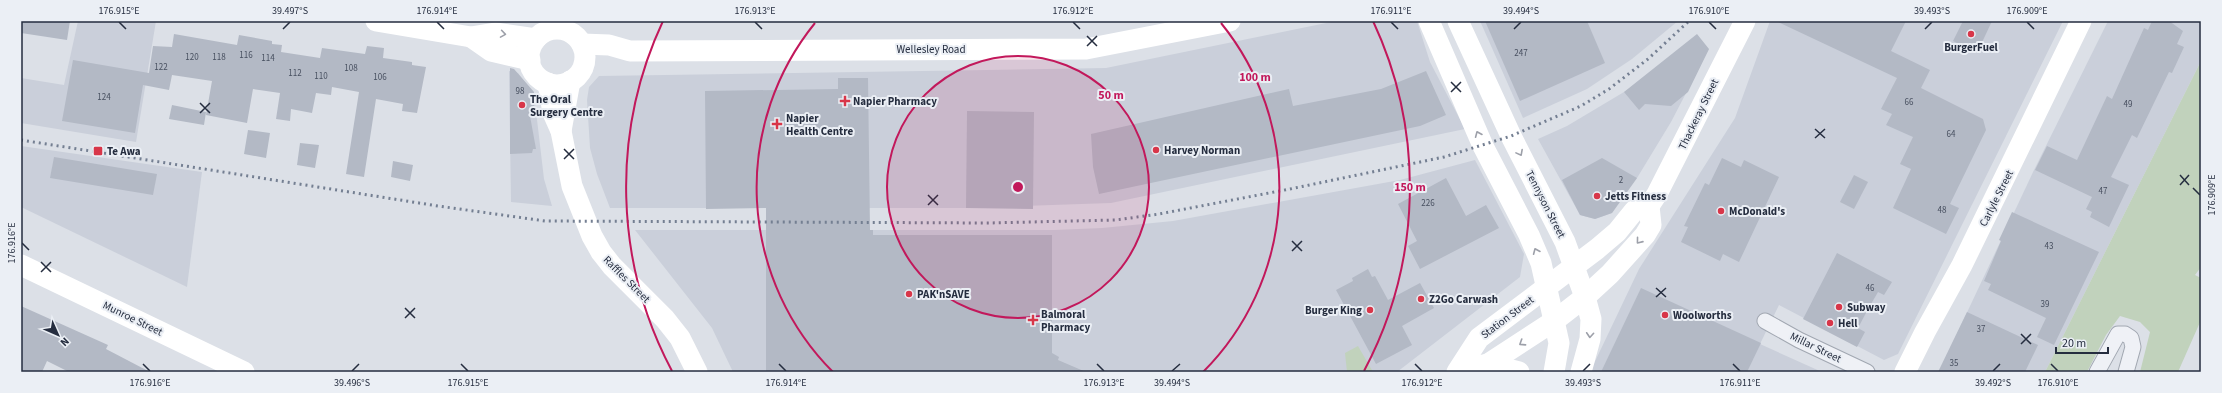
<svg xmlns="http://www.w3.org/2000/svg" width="2222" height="393" viewBox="0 0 2222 393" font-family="'Source Sans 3',sans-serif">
  <rect width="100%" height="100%" fill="#dce0e7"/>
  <g fill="#cacfda">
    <polygon points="78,21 156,21 136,142 21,123 21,78 64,85"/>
    <polygon points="1336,21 1417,21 1430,62 1465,129 1111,203 966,208 610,208 597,174 590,148 587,100 589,87 599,76 1106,68"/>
    <polygon points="1480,21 1678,21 1632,59 1587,89 1523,118"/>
    <polygon points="1770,21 2063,21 1898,354 1884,360 1779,305 1760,344 1822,372 1590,372 1639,269 1735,118"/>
    <polygon points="2108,21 2201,21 2201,61 2045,372 1939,372 2034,170"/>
    <polygon points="1709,49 1671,122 1637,178 1612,213 1595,219 1580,215 1538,139 1567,126 1624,92"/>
    <polygon points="509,71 518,73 534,94 544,179 552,206 511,202"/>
    <polygon points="21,146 202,172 187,287 21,207"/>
    <polygon points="1475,160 1524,254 1520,277 1397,372 733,372 712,328 635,230 1054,230 1102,228 1173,221 1400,180"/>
  </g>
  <g fill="#c1d2bc">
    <polygon points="2201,61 2201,267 2195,275 2201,278 2201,320 2178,372 2140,372 2150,332 2140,322 2120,316 2106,335 2087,372 2045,372"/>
    <polygon points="1358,346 1373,372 1347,372 1345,353"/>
  </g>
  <g fill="#b3b9c5">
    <polygon points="21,21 70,21 67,40 21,33"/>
    <polygon points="1485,21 1587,21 1605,63 1520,101"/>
    <polygon points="1776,21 1906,21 1891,51 1930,70 1921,88 1983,119 1986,130 1950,204 1959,208 1946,234 1893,208 1911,169 1900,164 1913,137 1886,125 1892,114 1881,109 1897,78"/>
    <polygon points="1963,21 1992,21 1977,53 1953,41"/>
    <polygon points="2152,21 2169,21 2183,31 2177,44 2184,47 2172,73 2169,72 2137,138 2132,135 2111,177 2129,185 2109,227 2090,217 2092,212 2086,209 2092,197 2035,170 2047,146 2077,160 2107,96 2112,99 2144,28 2148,30"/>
    <polygon points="174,34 237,45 239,35 272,41 272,44 282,45 281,52 320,58 322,48 365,54 367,46 384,48 383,58 412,62 412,65 426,67 417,113 402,111 403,104 376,99 364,177 346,174 359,92 332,87 331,95 316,93 312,113 291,109 290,121 276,119 280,93 253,89 247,123 206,115 212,81 172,75 169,90 143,85 135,133 62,121 73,60 149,73 153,46 172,47"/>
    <polygon points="1697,34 1709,49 1688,92 1671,106 1645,104 1639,110 1624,92"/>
    <polygon points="510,68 514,69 534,92 534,117 530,116 536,149 533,149 532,153 510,154"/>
    <polygon points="1426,71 1446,115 1420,126 1099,194 1093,167 1091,134 1289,89 1293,106 1381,89"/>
    <polygon points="838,78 868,78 870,230 873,230 873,235 1052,235 1052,353 1059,357 1058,360 1086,372 766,372 766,208 706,209 705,91 838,89"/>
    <polygon points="172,105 206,112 204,125 169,119"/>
    <polygon points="967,111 1034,112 1033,209 966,208"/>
    <polygon points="248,130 270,133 266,158 244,154"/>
    <polygon points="300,143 319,145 315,168 297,165"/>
    <polygon points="54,157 157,174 153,195 50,178"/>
    <polygon points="1602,158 1637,178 1612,213 1595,219 1580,215 1562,180"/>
    <polygon points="1722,158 1741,167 1744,160 1779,177 1739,262 1723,254 1720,261 1681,242 1688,227 1684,226 1705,183 1709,185"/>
    <polygon points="393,161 413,165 410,181 391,177"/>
    <polygon points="1854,175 1868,182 1854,209 1840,202"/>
    <polygon points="1446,178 1466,216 1486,205 1499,228 1420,269 1408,246 1417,241 1398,204"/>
    <polygon points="2012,212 2099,252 2054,345 2037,337 2046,318 1988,290 1991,284 1984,281 2001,241 1999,240"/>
    <polygon points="1837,253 1892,282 1884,295 1878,292 1867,311 1858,328 1865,332 1857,347 1803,319"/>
    <polygon points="1368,269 1372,277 1375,276 1388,300 1420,283 1434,308 1402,326 1412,345 1376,364 1336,290 1353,281 1352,278"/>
    <polygon points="1641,288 1761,343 1747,372 1601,372"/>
    <polygon points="21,306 108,345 106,349 150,372 69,372 47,361 42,372 21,372"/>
    <polygon points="1967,312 2038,345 2025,372 1938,372"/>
  </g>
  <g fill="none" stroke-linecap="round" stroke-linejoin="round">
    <g stroke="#a1a7b1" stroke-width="17">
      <g id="street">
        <polyline points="1765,321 1799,340 1867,372"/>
        <polyline points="2097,372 2118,334 2125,334 2131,338 2133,347 2126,372"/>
      </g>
    </g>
    <use href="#street" stroke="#eff1f6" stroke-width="15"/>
    <g stroke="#fff" stroke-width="21">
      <polyline points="376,21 471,37 495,33 536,39"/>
      <polyline points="1429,21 1483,146 1529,235 1541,263 1559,343 1554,372"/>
      <polyline points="1458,21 1511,136 1565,242 1585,297 1591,319 1590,339 1581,372"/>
      <circle cx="557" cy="57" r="28"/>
      <polyline points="471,37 491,51 530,60"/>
      <polyline points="582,44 609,45 630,51 1086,49 1230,21"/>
      <polyline points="548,83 553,113 561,131 572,186 592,236 601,252 612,266 665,319 680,338 697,372"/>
      <polyline points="561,131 570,81"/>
      <polyline points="21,265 244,372"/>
      <polyline points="1488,364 1519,372"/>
      <polyline points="1460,370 1488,364 1554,321 1585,297 1610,274 1645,235 1651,225 1649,206"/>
      <polyline points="1457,372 1479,338 1597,249 1617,232 1634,211 1649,206 1657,194 1745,21"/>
      <polyline points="1905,372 1925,332 1962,265 2081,21"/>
    </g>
    <polyline stroke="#747f92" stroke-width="3" stroke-dasharray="2 4" stroke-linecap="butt" points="21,140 438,206 545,221 988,223 1116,220 1159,214 1290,189 1444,157 1511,136 1581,106 1609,89 1648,59 1689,21"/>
  </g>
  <defs><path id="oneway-chevron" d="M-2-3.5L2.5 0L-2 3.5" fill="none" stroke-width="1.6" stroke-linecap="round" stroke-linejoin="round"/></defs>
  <g stroke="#9da0a9">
    <use href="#oneway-chevron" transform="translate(503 34) rotate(9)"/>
    <use href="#oneway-chevron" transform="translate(1478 134) rotate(-113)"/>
    <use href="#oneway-chevron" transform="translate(1520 153) rotate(62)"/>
    <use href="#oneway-chevron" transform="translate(1639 241) rotate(129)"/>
    <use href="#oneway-chevron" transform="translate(1536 251) rotate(-113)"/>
    <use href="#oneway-chevron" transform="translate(1590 335) rotate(94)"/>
    <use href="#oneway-chevron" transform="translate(1522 343) rotate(147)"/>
  </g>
  <path fill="none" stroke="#252d3f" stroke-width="1.5" d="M 119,22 L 126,29M 437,22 L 444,29M 755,22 L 762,29M 1073,22 L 1080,29M 1391,22 L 1398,29M 1709,22 L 1716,29M 2027,22 L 2034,29M 283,29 L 290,22M 1514,29 L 1521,22M 1925,29 L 1932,22M 1087,36 L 1097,46M 1087,46 L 1097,36M 1451,82 L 1461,92M 1451,92 L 1461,82M 200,103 L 210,113M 200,113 L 210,103M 1815,129 L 1825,138M 1815,138 L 1825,129M 564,149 L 574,159M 564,159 L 574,149M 2180,175 L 2189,185M 2180,185 L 2189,175M 2193,188 L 2200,195M 928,195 L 938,205M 928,205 L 938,195M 1292,241 L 1302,251M 22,243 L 29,250M 1292,251 L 1302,241M 41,262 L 51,272M 41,272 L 51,262M 1656,288 L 1666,297M 1656,297 L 1666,288M 405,308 L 415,318M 405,318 L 415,308M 2021,334 L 2031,344M 2021,344 L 2031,334M 143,364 L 150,371M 461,364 L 468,371M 779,364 L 786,371M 1097,364 L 1104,371M 1415,364 L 1422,371M 1733,364 L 1740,371M 2051,364 L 2058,371M 352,371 L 359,364M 1172,371 L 1180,364M 1583,371 L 1590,364M 1993,371 L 2000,364"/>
  <circle cx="1018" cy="187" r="131" fill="#c2185b" fill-opacity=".12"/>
  <g fill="none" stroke="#c2185b" stroke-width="2">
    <circle cx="1018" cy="187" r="131"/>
    <path d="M833 372A261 261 0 0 1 815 23M1221 23A261 261 0 0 1 1203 372"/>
    <path d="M672 371A392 392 0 0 1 663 21M1373 21A392 392 0 0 1 1364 371"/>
  </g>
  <g fill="#d83649" stroke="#ebeff5" stroke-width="1.5">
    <circle cx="1971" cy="34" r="4"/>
    <path d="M843 95h4v4h4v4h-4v4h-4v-4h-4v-4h4z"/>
    <circle cx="522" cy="105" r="4"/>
    <path d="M775 118h4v4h4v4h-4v4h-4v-4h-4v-4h4z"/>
    <circle cx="1156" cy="150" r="4"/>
    <rect x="93" y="146" width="10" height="10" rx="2"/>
    <circle cx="1597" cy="196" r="4"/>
    <circle cx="1721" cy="211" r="4"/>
    <circle cx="909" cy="294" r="4"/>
    <circle cx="1421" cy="299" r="4"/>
    <circle cx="1839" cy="307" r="4"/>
    <circle cx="1370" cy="310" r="4"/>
    <circle cx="1665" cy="315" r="4"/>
    <path d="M1031 314h4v4h4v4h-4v4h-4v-4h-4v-4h4z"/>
    <circle cx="1830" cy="323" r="4"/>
  </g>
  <g text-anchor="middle" stroke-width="4" stroke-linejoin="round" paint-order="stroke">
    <g font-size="9" fill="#485060">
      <text x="1521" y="56">247</text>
      <text x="246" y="58">116</text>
      <text x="192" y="60">120</text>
      <text x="219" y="60">118</text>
      <text x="268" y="61">114</text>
      <text x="161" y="70">122</text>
      <text x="351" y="71">108</text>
      <text x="295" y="76">112</text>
      <text x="321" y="79">110</text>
      <text x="380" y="80">106</text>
      <text x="520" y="94">98</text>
      <text x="104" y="100">124</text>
      <text x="1909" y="105">66</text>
      <text x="2128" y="107">49</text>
      <text x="1951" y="137">64</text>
      <text x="1621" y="183">2</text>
      <text x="2103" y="194">47</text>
      <text x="1428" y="206">226</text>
      <text x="1942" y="213">48</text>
      <text x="2049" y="249">43</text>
      <text x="1870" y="291">46</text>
      <text x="2045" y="307">39</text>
      <text x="1981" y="332">37</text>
      <text x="1954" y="366">35</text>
    </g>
    <g font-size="11" font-weight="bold" fill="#252d3f" stroke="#ebeff5" text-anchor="start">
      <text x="1971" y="51" text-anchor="middle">BurgerFuel</text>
      <text x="530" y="103">The Oral<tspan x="530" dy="13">Surgery Centre</tspan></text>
      <text x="853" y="105">Napier Pharmacy</text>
      <text x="786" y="122">Napier<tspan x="786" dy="13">Health Centre</tspan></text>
      <text x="1164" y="154">Harvey Norman</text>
      <text x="107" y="155">Te Awa</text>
      <text x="1605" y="200">Jetts Fitness</text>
      <text x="1729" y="215">McDonald's</text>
      <text x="917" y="298">PAK'nSAVE</text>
      <text x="1429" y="303">Z2Go Carwash</text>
      <text x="1847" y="311">Subway</text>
      <text x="1362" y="314" text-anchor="end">Burger King</text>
      <text x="1041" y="318">Balmoral<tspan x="1041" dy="13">Pharmacy</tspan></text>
      <text x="1673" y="319">Woolworths</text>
      <text x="1838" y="327">Hell</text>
    </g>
    <g font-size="11" fill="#252d3f" stroke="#ebeff5">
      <text x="931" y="53">Wellesley Road</text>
      <text transform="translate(1698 114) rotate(-64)" y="4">Thackeray Street</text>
      <text transform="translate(1996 198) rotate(-63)" y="4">Carlyle Street</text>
      <text transform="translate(1546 204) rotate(63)" y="4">Tennyson Street</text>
      <text transform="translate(627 279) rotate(45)" y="4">Raffles Street</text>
      <text transform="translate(1507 317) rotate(-37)" y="4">Station Street</text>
      <text transform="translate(133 318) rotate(26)" y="4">Munroe Street</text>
      <text transform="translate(1816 347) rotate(26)" y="4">Millar Street</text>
    </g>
  </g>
  <circle cx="1018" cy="187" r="6" fill="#c2185b" stroke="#ebeff5" stroke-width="2"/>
  <g font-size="12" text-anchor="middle" font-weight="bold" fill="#c2185b" stroke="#ebeff5" stroke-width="4" stroke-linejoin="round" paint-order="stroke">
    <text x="1255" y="81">100 m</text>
    <text x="1111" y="99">50 m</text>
    <text x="1410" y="191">150 m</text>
  </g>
  <rect width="2222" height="393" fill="none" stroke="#ebeff5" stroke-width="44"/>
  <g transform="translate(58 335) rotate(135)" stroke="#ebeff5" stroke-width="3" paint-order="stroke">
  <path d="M0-3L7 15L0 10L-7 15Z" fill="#252d3f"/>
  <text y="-6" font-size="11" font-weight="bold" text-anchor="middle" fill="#252d3f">N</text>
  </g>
  <path d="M2056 347v6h52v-6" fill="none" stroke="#252d3f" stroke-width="2"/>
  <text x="2062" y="347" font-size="12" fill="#252d3f" stroke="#ebeff5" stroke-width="3" paint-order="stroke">20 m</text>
  <rect x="22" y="22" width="2178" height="349" fill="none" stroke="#252d3f" stroke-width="1.5"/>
  <g font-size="10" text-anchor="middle" fill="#252d3f">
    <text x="119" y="14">176.915°E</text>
    <text x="290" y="14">39.497°S</text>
    <text x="437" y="14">176.914°E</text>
    <text x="755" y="14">176.913°E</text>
    <text x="1073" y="14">176.912°E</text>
    <text x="1391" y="14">176.911°E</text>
    <text x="1521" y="14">39.494°S</text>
    <text x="1709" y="14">176.910°E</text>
    <text x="1932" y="14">39.493°S</text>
    <text x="2027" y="14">176.909°E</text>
    <text transform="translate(2211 195) rotate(-90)" y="4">176.909°E</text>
    <text transform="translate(11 243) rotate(-90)" y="4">176.916°E</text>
    <text x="150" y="386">176.916°E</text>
    <text x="352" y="386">39.496°S</text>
    <text x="468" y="386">176.915°E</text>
    <text x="786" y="386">176.914°E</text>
    <text x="1104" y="386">176.913°E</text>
    <text x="1172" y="386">39.494°S</text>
    <text x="1422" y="386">176.912°E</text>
    <text x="1583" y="386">39.493°S</text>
    <text x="1740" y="386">176.911°E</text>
    <text x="1993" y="386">39.492°S</text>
    <text x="2058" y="386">176.910°E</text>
  </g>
</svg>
